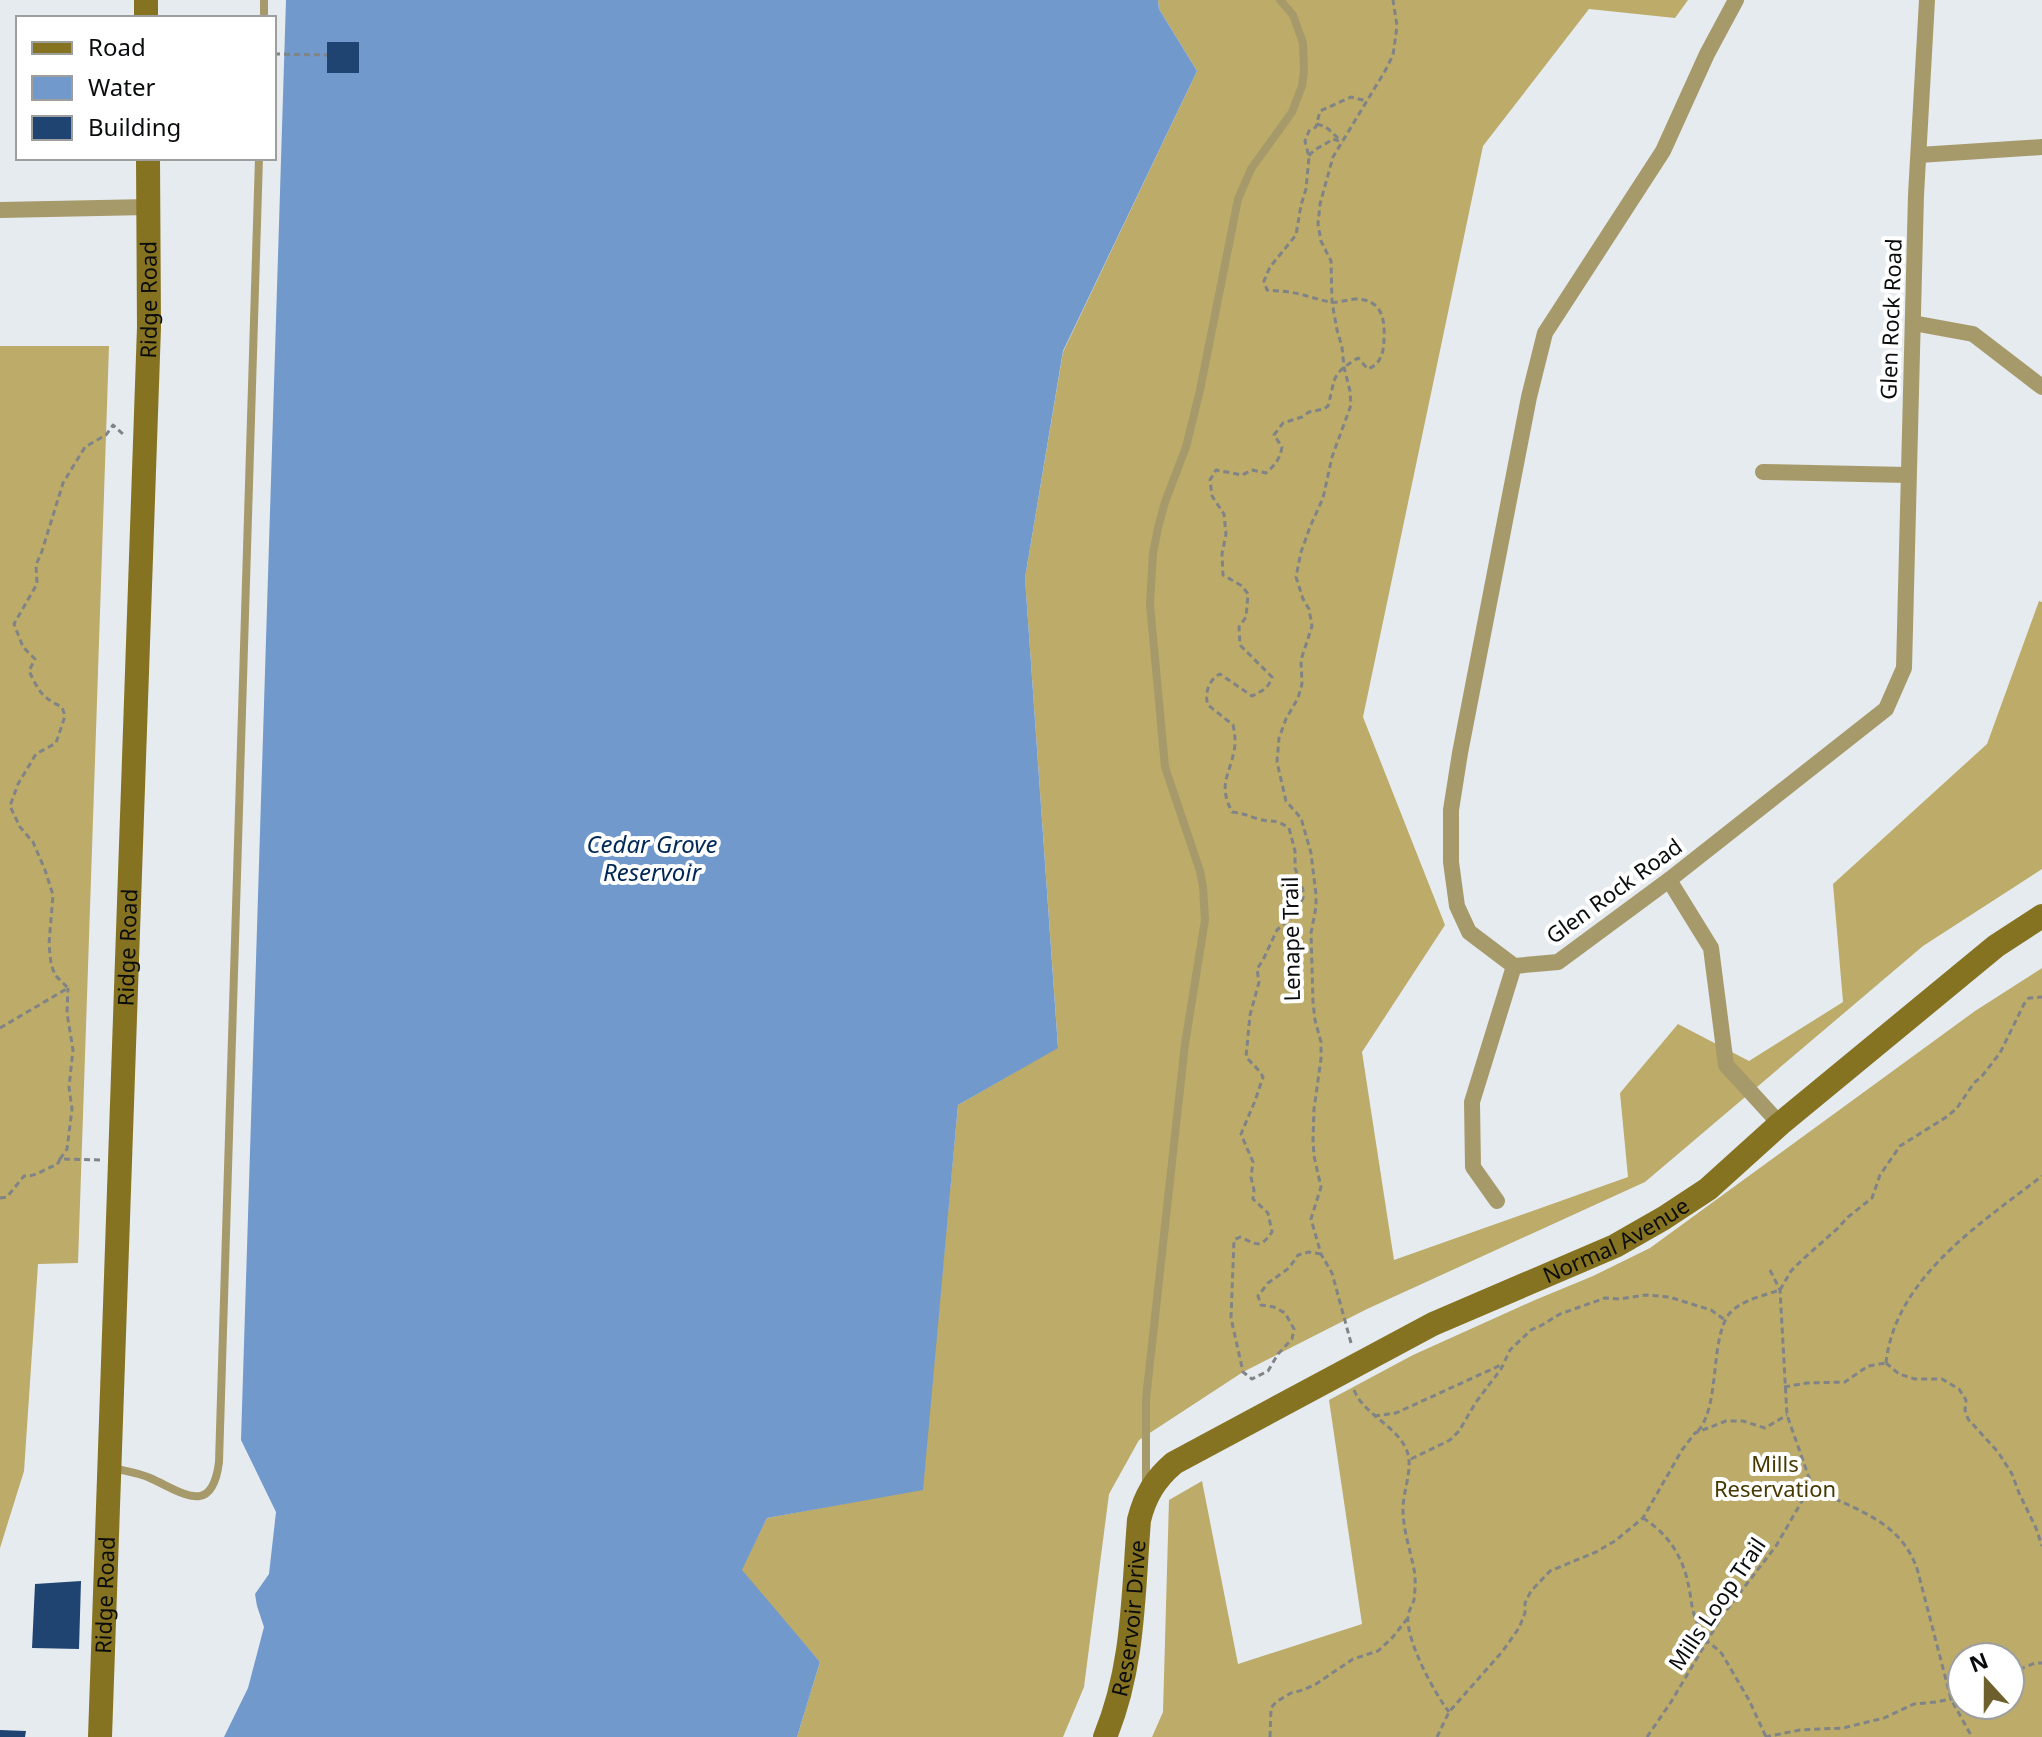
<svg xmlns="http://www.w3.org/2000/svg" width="2042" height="1737" viewBox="0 0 2042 1737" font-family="'Noto Sans',sans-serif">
  <rect width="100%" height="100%" fill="#e6ebf0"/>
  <g fill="#bcab69" fill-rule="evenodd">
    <polygon points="1158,0 1688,0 1675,18 1589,9 1483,146 1363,717 1445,925 1362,1052 1394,1260 1628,1177 1620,1093 1678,1024 1749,1061 1843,1002 1833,884 1987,744 2039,601 2042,602 2042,869 1923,946 1645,1182 1367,1309 1243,1372 1139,1440 1109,1494 1084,1687 1063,1737 797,1737 820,1662 741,1571 767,1518 922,1489 958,1105 1058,1047 1025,578 1063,352 1197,71 1159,9"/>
    <polygon points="0,346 109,346 78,1263 38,1264 24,1471 0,1548"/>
    <path d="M 2042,968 L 2042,1737 L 1152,1737 L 1163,1712 L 1169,1500 L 1202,1481 L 1238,1664 L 1362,1624 L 1329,1400 L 1413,1355 L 1535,1300 L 1593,1276 L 1650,1248 L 1975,1011 ZM 2010,1657 L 2010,1705 L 1962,1705 L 1962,1657 Z"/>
  </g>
  <polygon fill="#7199cc" points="286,0 1158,0 1159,9 1197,71 1063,351 1025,578 1058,1048 958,1105 923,1490 767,1518 742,1570 820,1662 797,1737 224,1737 248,1688 264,1627 257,1606 255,1594 269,1574 276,1512 241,1440"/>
  <g fill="#204472">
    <rect x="327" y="42" width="32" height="31"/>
    <polygon points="81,1581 79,1649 32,1648 35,1584"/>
    <polygon points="0,1730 26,1731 25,1737 0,1737"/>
  </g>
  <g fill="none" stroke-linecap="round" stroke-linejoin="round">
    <g stroke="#808487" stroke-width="3" stroke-dasharray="6 4" stroke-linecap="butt">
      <polyline points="274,54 327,55"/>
      <polyline points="1317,124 1326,127 1340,140"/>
      <path d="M 1309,156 C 1315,147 1325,146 1332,139 L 1343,142"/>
      <path d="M 0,1028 L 68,988 L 55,975 L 51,964 L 49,944 L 53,895 L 45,870 L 33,842 L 20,827 L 10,806 L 18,784 L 36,754 L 56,743 L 65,716 L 62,707 C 41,697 39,691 29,671 L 35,659 L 23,647 L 14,624 L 37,584 L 36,565 L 42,551 L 63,483 L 85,447 L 106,435 L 113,425 L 124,435"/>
      <polyline points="60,1159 67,1149 72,1109 69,1087 73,1050 67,1013 68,988"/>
      <path d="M 0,1198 L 7,1197 L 24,1176 C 37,1177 44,1168 57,1165 L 60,1159 L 100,1160"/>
      <path d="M 1321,1254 L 1309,1252 L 1298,1255 L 1289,1268 L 1268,1283 L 1258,1296 L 1261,1305 L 1274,1307 L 1285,1313 L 1294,1329 L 1292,1339 L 1278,1354 L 1268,1371 L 1252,1379 L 1243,1372 L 1231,1318 L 1234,1240 L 1240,1237 C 1258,1245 1260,1249 1272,1232 L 1268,1213 L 1253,1199 L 1254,1190 L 1251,1177 L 1253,1162 L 1241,1134 L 1255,1101 L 1263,1077 C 1259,1069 1252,1064 1246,1057 L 1250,1015 L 1259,982 L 1257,969 L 1263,960 L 1277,930 L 1293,916 L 1303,898 L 1303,890 L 1295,868 L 1295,851 L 1289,828 C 1274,818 1273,823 1258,819 C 1249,816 1242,813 1232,812 C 1218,784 1229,777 1234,751 C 1236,742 1235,734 1233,725 L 1208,705 C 1204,694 1209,679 1220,674 L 1252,696 C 1262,691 1269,688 1272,677 L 1240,645 L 1239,627 L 1246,617 L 1248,594 L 1242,586 L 1223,575 L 1222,554 L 1226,534 L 1224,514 L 1212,496 L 1210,480 L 1216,470 L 1242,475 L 1252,470 L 1266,473 C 1275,465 1280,459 1282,447 L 1274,435 L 1283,423 L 1302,417 L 1309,412 L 1324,409 L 1328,406 C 1336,377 1330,375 1358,358 L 1368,369 C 1381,364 1384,352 1384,338 C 1385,317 1381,299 1355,299 C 1346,300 1338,303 1330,302 C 1319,300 1309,296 1299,294 C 1288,291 1277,291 1267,290 L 1264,281 L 1270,267 L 1296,235 L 1301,205 L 1306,189 L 1309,157 L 1305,141 L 1309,131 L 1316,127 L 1320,111 L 1351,97 L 1366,101"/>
      <path d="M 1770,1270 L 1780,1290 L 1787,1415 L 1813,1489 C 1857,1510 1903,1522 1918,1572 L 1951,1699 L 1972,1737"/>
      <polyline points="1780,1290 1791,1271 1802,1260 1837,1229 1848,1217 1872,1198 1880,1175 1900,1146 1948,1116 1957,1108 1974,1083 1982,1076 2000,1053 2024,1004 2029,998 2042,997"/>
      <polyline points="1351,1343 1332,1273 1321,1254 1311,1219 1321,1187 1314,1156 1313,1140 1314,1109 1321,1059 1321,1042 1315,1020 1313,1002 1311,933 1316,907 1316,895 1311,853 1301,818 1286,801 1277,762 1279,738 1286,719 1298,698 1302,684 1301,660 1312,626 1309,609 1303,599 1296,577 1301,552 1310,527 1323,498 1332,457 1351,405 1350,391 1344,367 1342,347 1337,330 1332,302 1331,261 1321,241 1318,224 1320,204 1333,157 1385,71 1393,55 1397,26 1393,0"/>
      <polyline points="1886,1363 1899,1374 1915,1379 1942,1379 1959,1389 1966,1400 1965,1410 1968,1419 1998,1452 2012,1474 2019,1493 2036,1528 2042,1546"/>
      <path d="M 1886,1363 C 1895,1278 1980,1224 2042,1176"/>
      <polyline points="1784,1387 1807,1383 1845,1382 1868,1366 1886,1363"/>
      <path d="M 1354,1390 C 1365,1418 1407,1429 1409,1461 C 1410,1477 1403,1493 1403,1509 C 1403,1530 1410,1549 1414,1569 C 1416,1578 1415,1591 1414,1600 C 1412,1606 1408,1612 1408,1617 C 1406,1641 1435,1694 1449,1712"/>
      <polyline points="1374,1416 1396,1413 1503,1364"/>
      <path d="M 1698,1431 C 1722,1404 1708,1329 1734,1309 C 1747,1299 1765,1295 1780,1290"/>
      <polyline points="1411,1459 1450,1440 1459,1431 1476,1402 1501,1369 1510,1350 1531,1330 1542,1325 1560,1314 1605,1298 1619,1299 1646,1295 1669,1297 1711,1310 1725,1320"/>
      <path d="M 1643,1518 C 1667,1533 1682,1555 1688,1583 C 1691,1595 1691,1608 1696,1620 C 1699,1627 1703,1637 1708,1642 C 1713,1646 1718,1649 1722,1654 L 1749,1700 L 1766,1737"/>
      <polyline points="2010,1673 2035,1663 2042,1663"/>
      <polyline points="1270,1737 1271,1708 1276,1702 1291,1693 1303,1690 1316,1684 1353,1659 1378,1651 1392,1638 1407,1619"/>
      <polyline points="1437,1737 1449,1712 1502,1652 1519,1628 1525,1613 1525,1603 1531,1591 1550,1571 1596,1552 1615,1541 1643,1518 1682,1450 1695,1433 1726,1421 1743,1421 1765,1428 1787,1415"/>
      <polyline points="1647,1737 1671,1702 1722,1616 1776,1546 1802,1501 1813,1489"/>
      <polyline points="1765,1737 1800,1730 1843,1728 1884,1718 1914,1704 1936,1702 1951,1699 1962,1692"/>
    </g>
    <g stroke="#a79a6a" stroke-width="8">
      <polyline points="264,18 264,0"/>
      <path d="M 113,1468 C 125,1471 139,1473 150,1478 C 182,1492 212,1518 219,1462 L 259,158"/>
      <polyline points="1146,1485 1146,1399 1185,1044 1205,920 1203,887 1200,871 1165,767 1150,604 1153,553 1158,528 1165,502 1186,447 1200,390 1238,199 1251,169 1292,112 1302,86 1304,72 1303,43 1293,15 1280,0"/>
    </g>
    <g stroke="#a79a6a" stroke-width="16">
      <polyline points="1736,0 1707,54 1663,151 1545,333 1529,397 1460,753 1451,810 1451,862 1457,906 1469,932 1514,966 1558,962 1669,880 1886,709 1904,668 1916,195 1927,0"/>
      <polyline points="1919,155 2042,147"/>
      <polyline points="0,210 149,207"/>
      <polyline points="1913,323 1973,334 2042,387"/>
      <polyline points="1763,472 1908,475"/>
      <polyline points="1669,880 1711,948 1726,1065 1780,1124"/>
      <polyline points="1497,1201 1473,1167 1472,1102 1514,966"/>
    </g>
    <g stroke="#867321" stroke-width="24">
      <polyline points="146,0 146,18"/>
      <path id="s1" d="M 100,1737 L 149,327 L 148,158"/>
      <path id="s2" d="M 1105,1737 C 1134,1667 1133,1595 1139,1520 C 1145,1496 1155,1479 1174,1463 L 1433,1324 L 1615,1246 L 1664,1218 L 1708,1189 L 1780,1124 L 1996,946 L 2042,916"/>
    </g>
  </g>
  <g text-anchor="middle" stroke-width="8" stroke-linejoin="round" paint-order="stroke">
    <g font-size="22" fill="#0a0c0d" stroke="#fff">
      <text dy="8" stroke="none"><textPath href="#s1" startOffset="1438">Ridge Road</textPath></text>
      <text transform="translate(1891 319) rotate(-88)" y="8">Glen Rock Road</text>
      <text transform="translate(1614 891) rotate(-36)" y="8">Glen Rock Road</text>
      <text transform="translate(1291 939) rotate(-91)" y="8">Lenape Trail</text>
      <text dy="8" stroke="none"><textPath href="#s1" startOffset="790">Ridge Road</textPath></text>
      <text dy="8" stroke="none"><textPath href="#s2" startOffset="784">Normal Avenue</textPath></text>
      <text dy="8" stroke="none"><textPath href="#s1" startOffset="142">Ridge Road</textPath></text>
      <text transform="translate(1717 1604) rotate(-56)" y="8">Mills Loop Trail</text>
      <text dy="8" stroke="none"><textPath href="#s2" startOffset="122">Reservoir Drive</textPath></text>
    </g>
    <g font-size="22" fill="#453901" stroke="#fff">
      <text x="1775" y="1472">Mills<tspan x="1775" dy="25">Reservation</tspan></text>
    </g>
    <g font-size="24" font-style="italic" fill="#002857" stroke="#fff">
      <text x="652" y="853">Cedar Grove<tspan x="652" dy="28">Reservoir</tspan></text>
    </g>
  </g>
  <rect x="16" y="16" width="260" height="144" fill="#ffffff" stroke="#9d9e9e" stroke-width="2"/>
  <rect x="32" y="42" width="40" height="12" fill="#867321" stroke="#9d9e9e" stroke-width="2"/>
  <text x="88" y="56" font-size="24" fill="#0a0c0d">Road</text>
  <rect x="32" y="76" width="40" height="24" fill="#7199cc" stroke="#9d9e9e" stroke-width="2"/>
  <text x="88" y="96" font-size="24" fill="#0a0c0d">Water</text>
  <rect x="32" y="116" width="40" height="24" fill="#204472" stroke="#9d9e9e" stroke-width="2"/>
  <text x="88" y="136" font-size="24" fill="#0a0c0d">Building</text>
  <g transform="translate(1986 1681) rotate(339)"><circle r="38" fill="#ffffff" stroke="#9d9e9e" stroke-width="2"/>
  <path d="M0-6L14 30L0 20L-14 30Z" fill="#6d602d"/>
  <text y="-12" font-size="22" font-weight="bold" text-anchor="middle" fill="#0a0c0d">N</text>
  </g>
</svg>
